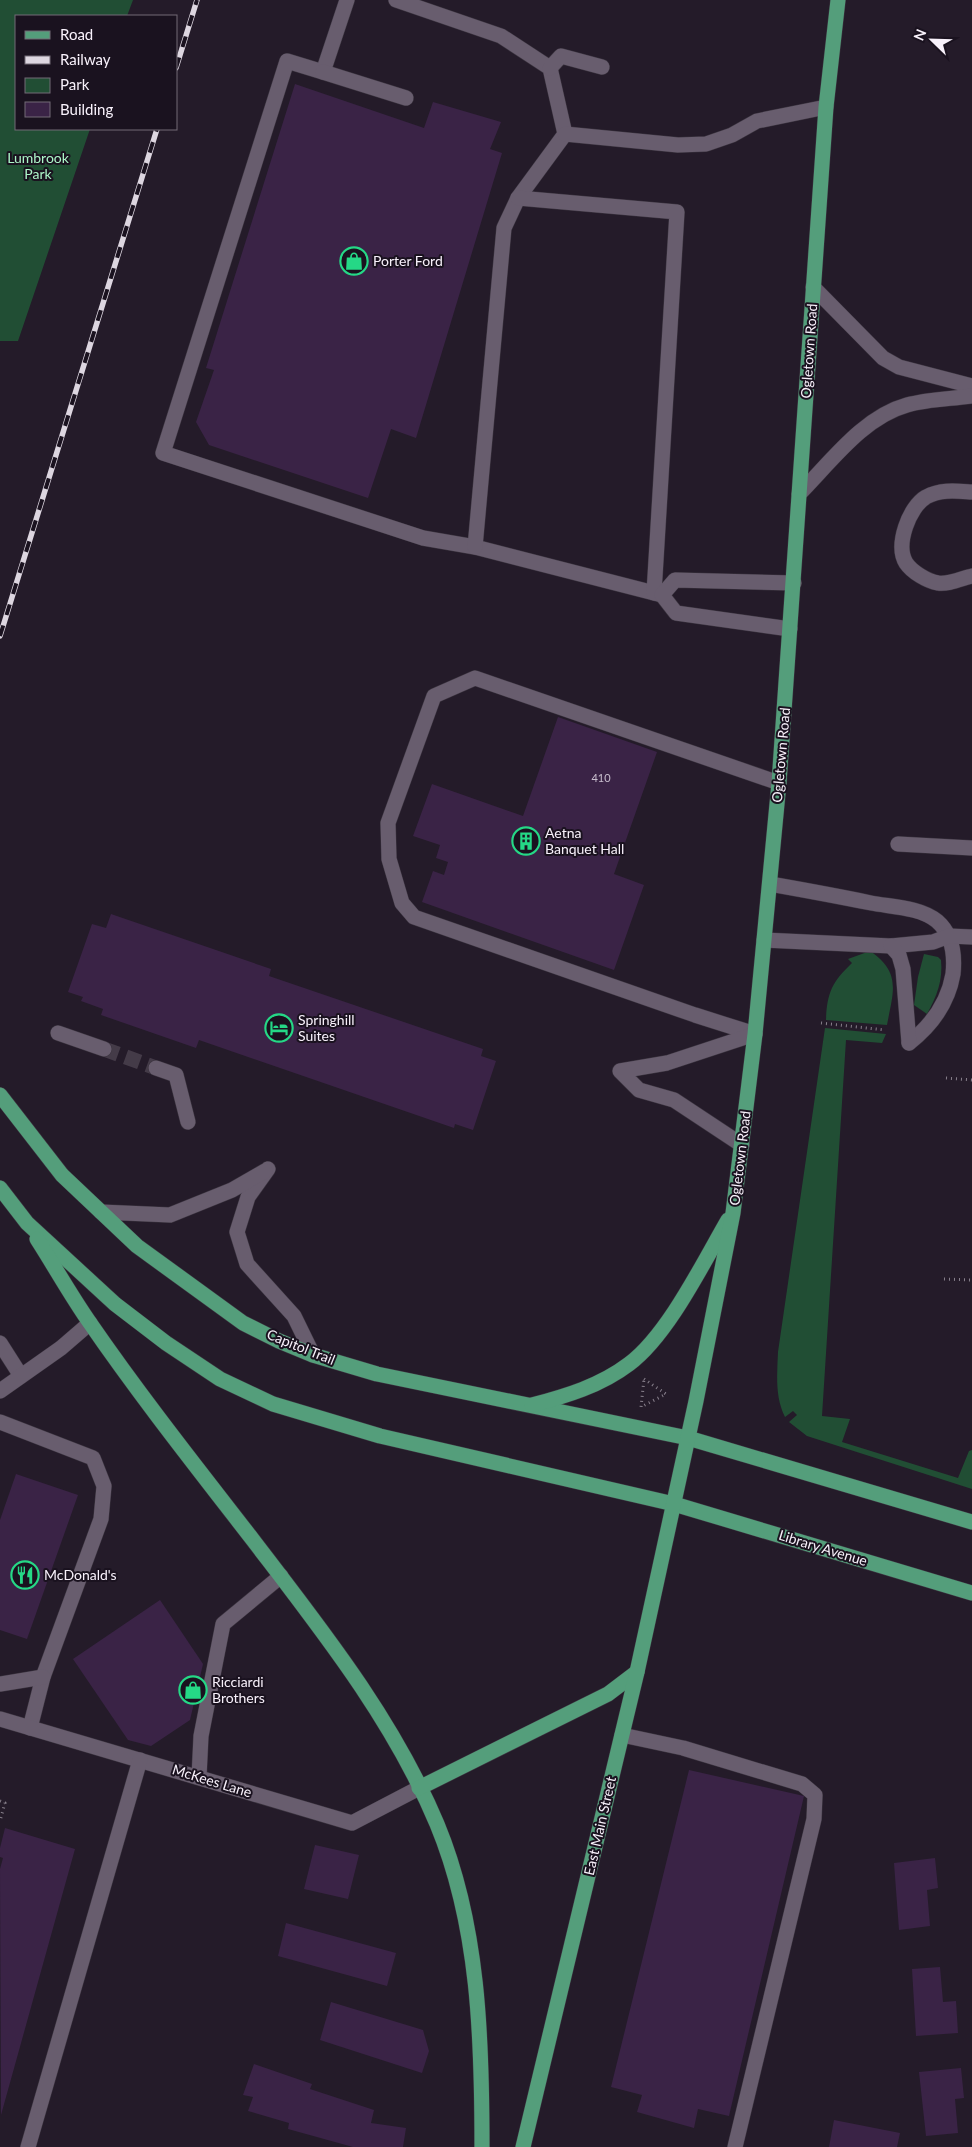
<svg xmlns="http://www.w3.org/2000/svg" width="972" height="2147" viewBox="0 0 972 2147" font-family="Lato,sans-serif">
  <rect width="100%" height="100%" fill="#241b29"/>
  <g fill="#214e34">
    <polygon points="0,0 133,0 127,16 16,16 16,129 90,129 18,341 0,341"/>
    <path d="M 870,951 C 902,973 893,992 887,1025 L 826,1020 C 827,993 832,982 852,963 L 848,959 Z"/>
    <path d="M 924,954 L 938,957 L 941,960 C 943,980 937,996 927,1014 L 914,1005 L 918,977 Z"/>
    <path d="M 825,1028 L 886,1034 L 882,1043 L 846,1040 L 822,1416 L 850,1419 L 842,1442 L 958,1478 L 969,1451 L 972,1450 L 972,1489 L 807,1436 L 789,1422 L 797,1415 L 793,1411 L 785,1417 C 775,1397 777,1375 778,1352 Z"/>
  </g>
  <g fill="#3a2346">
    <polygon points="295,84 424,128 433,102 501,122 490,149 502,153 416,438 391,429 368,498 209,445 196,422 214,370 206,368"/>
    <polygon points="558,717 657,752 614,874 644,885 614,970 422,902 433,871 444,875 448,862 436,858 440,845 413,836 432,784 523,816"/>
    <polygon points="111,914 271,969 269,976 483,1049 481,1056 496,1061 473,1130 455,1124 454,1128 199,1040 196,1048 101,1015 103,1009 81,1001 83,997 68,992 92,924 106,928"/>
    <polygon points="16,1474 78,1495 27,1639 0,1630 0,1520"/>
    <polygon points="160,1600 203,1664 190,1720 151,1746 128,1740 73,1659"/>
    <polygon points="689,1770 804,1796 729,2116 698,2109 694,2128 637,2112 642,2095 611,2087"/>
    <polygon points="5,1828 75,1849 1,2115 0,1869 3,1858 0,1857 0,1848"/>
    <polygon points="315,1845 359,1855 348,1899 304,1889"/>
    <polygon points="935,1858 938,1888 927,1890 930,1926 899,1930 894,1863"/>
    <polygon points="286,1923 396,1953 387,1986 278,1956"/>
    <polygon points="940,1967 943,2002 956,2001 958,2033 916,2036 912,1969"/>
    <polygon points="331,2002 423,2030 429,2051 422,2073 320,2040"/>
    <polygon points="254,2064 312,2084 310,2089 374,2110 371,2123 406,2128 403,2147 353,2147 288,2129 289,2123 248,2111 253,2097 243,2095"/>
    <polygon points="961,2068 964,2098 955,2099 958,2133 926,2136 919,2072"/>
    <polygon points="834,2120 900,2133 897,2147 829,2147"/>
  </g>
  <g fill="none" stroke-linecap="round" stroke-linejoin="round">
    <polyline stroke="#443b48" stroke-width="15" stroke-dasharray="15 8" stroke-linecap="butt" points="104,1049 156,1068"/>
    <g stroke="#3c3540" stroke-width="16">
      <g id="minor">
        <polyline points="347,0 323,72 287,61 163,453 423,538 475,547 662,595"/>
        <polyline points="396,0 501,36 550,68 565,134 518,198 504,228 475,547"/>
        <polyline points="550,68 561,56 602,67"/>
        <polyline points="323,72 406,98"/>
        <polyline points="565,134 678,145 706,144 732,135 757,121 826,107"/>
        <polyline points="518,198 677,212 654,593"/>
        <polyline points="813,287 883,358 899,367 972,386"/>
        <path d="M 972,492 C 956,491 941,489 926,497 C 909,507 895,545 906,563 C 912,572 927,581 938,583 C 947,585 963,578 972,576"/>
        <path d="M 799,494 C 830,463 863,417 907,405 C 928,399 951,399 972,396"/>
        <polyline points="790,629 676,613 662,595 675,580 794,583"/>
        <polyline points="898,844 972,848"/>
        <path d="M 770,884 C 804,890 837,896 871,903 C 892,907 920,907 937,921 C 952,934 955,955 953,974 C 948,1003 932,1025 909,1043"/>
        <polyline points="764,940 891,946 933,942 949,936 972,937"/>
        <polyline points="891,946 899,955 903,969 909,1043"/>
        <polyline points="58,1033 104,1049"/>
        <polyline points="755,1034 695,1015 414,917 402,903 389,859 388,823 434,696 475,678 779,783"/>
        <polyline points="156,1068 176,1075 188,1122"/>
        <polyline points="742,1145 674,1100 639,1090 620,1071 667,1063 755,1034"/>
        <polyline points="268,1169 248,1197 237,1232 247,1264 294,1316 313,1355"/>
        <polyline points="101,1212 170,1215 232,1190 265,1171"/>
        <polyline points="0,1343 21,1376"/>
        <polyline points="0,1391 61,1348 90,1323"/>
        <polyline points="0,1422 93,1458 104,1486 101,1519 43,1677 30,1728"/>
        <polyline points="0,1684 43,1677"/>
        <polyline points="0,1719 352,1823 419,1788"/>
        <polyline points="622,1735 683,1748 802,1784 815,1795 814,1819 735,2147"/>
        <polyline points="199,1777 201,1736 223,1624 281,1576"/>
        <polyline points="28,2147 140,1760"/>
      </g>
    </g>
    <g stroke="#3c3540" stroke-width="16">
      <g id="major">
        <polyline points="0,1095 62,1175 137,1246 243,1323 279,1341 313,1355 377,1374 688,1438 972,1522"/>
        <polyline points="0,1188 27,1223 115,1304 166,1343 220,1379 273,1404 380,1436 674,1504 972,1593"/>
        <path d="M 37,1239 C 55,1267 71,1296 90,1323 C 141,1397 198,1469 253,1540 C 321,1629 393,1719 437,1824 C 479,1925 482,2039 482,2147"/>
        <path d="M 532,1405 C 566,1396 600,1386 629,1364 C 668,1335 703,1263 728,1220"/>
        <polyline points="419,1788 608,1694 637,1672"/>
        <polyline points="523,2147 637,1672 696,1401 733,1213 755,1034 779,783 826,107 838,0"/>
      </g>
    </g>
    <g stroke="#88808c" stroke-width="3" stroke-dasharray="1 4" stroke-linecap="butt">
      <polyline points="821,1023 885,1030"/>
      <polyline points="946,1078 972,1080"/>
      <polyline points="944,1279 972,1280"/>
      <polygon points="644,1379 666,1394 641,1407"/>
      <polyline points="0,1801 5,1803 0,1821"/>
    </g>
    <use href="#minor" stroke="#685d6e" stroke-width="15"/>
    <use href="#major" stroke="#549e7b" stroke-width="15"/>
    <g stroke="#ddd6e0" stroke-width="5.5">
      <g id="rail">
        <polyline points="176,68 197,0"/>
        <polyline points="0,636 157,129"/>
      </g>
    </g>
    <use href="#rail" stroke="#1a121f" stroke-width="4" stroke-dasharray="11" stroke-linecap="butt"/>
  </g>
  <defs>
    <g id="shop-ring" transform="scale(1.4375)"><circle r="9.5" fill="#1a121f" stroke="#25d886" stroke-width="1.5"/><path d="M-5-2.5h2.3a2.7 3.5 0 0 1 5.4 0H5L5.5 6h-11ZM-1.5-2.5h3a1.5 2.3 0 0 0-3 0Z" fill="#25d886"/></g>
    <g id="building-ring" transform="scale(1.4375)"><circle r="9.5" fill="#1a121f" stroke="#25d886" stroke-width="1.5"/><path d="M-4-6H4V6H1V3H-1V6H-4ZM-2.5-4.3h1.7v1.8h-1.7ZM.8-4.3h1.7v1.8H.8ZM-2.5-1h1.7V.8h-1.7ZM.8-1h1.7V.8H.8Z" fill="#25d886"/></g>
    <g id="hotel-ring" transform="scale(1.4375)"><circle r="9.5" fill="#1a121f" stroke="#25d886" stroke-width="1.5"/><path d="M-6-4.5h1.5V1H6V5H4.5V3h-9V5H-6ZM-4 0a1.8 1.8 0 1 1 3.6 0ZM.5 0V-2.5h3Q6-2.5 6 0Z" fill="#25d886"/></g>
    <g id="restaurant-ring" transform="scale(1.4375)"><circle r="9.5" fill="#1a121f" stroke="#25d886" stroke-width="1.5"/><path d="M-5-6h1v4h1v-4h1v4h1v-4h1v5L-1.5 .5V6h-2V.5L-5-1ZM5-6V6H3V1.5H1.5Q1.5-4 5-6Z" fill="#25d886"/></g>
  </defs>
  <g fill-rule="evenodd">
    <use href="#shop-ring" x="354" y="261"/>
    <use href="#building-ring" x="526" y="841"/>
    <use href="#hotel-ring" x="279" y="1028"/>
    <use href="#restaurant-ring" x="25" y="1575"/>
    <use href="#shop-ring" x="193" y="1690"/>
  </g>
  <g text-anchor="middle" stroke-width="4" stroke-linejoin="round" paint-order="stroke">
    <g font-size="11" fill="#c8bece">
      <text x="601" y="782">410</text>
    </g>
    <g font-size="14" fill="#acf6c8" stroke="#1a121f">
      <text x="38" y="163">Lumbrook<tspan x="38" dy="16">Park</tspan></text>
    </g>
    <g font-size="14" fill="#f8f1fb" stroke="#1a121f" text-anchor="start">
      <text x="373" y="266">Porter Ford</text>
      <text x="545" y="838">Aetna<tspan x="545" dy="16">Banquet Hall</tspan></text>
      <text x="298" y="1025">Springhill<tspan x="298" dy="16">Suites</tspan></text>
      <text x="44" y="1580">McDonald's</text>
      <text x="212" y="1687">Ricciardi<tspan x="212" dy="16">Brothers</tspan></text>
    </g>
    <g font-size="14" fill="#f8f1fb" stroke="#1a121f">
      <text transform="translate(809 351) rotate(-86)" y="5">Ogletown Road</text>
      <text transform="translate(781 755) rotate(-85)" y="5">Ogletown Road</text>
      <text transform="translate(740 1158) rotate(-83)" y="5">Ogletown Road</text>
      <text transform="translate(301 1347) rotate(22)" y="5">Capitol Trail</text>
      <text transform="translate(823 1548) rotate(17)" y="5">Library Avenue</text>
      <text transform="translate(212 1781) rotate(17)" y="5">McKees Lane</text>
      <text transform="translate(600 1826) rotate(-77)" y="5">East Main Street</text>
    </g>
  </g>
  <rect x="15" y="15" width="162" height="115" fill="#1a121f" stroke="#736b77"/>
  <rect x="25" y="31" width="25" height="8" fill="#549e7b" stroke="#736b77"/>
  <text x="60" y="40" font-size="15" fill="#f8f1fb">Road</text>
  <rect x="25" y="56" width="25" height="8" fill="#ddd6e0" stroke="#736b77"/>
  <text x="60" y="65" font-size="15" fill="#f8f1fb">Railway</text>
  <rect x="25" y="78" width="25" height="15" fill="#214e34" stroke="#736b77"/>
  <text x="60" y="90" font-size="15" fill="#f8f1fb">Park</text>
  <rect x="25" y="102" width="25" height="15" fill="#3a2346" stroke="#736b77"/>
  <text x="60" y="115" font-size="15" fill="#f8f1fb">Building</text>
  <g transform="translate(932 40) rotate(293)" stroke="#1a121f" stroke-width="4" paint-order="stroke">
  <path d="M0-4L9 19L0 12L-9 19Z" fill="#f8f1fb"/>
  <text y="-8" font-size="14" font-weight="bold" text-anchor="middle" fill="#f8f1fb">N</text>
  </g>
</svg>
